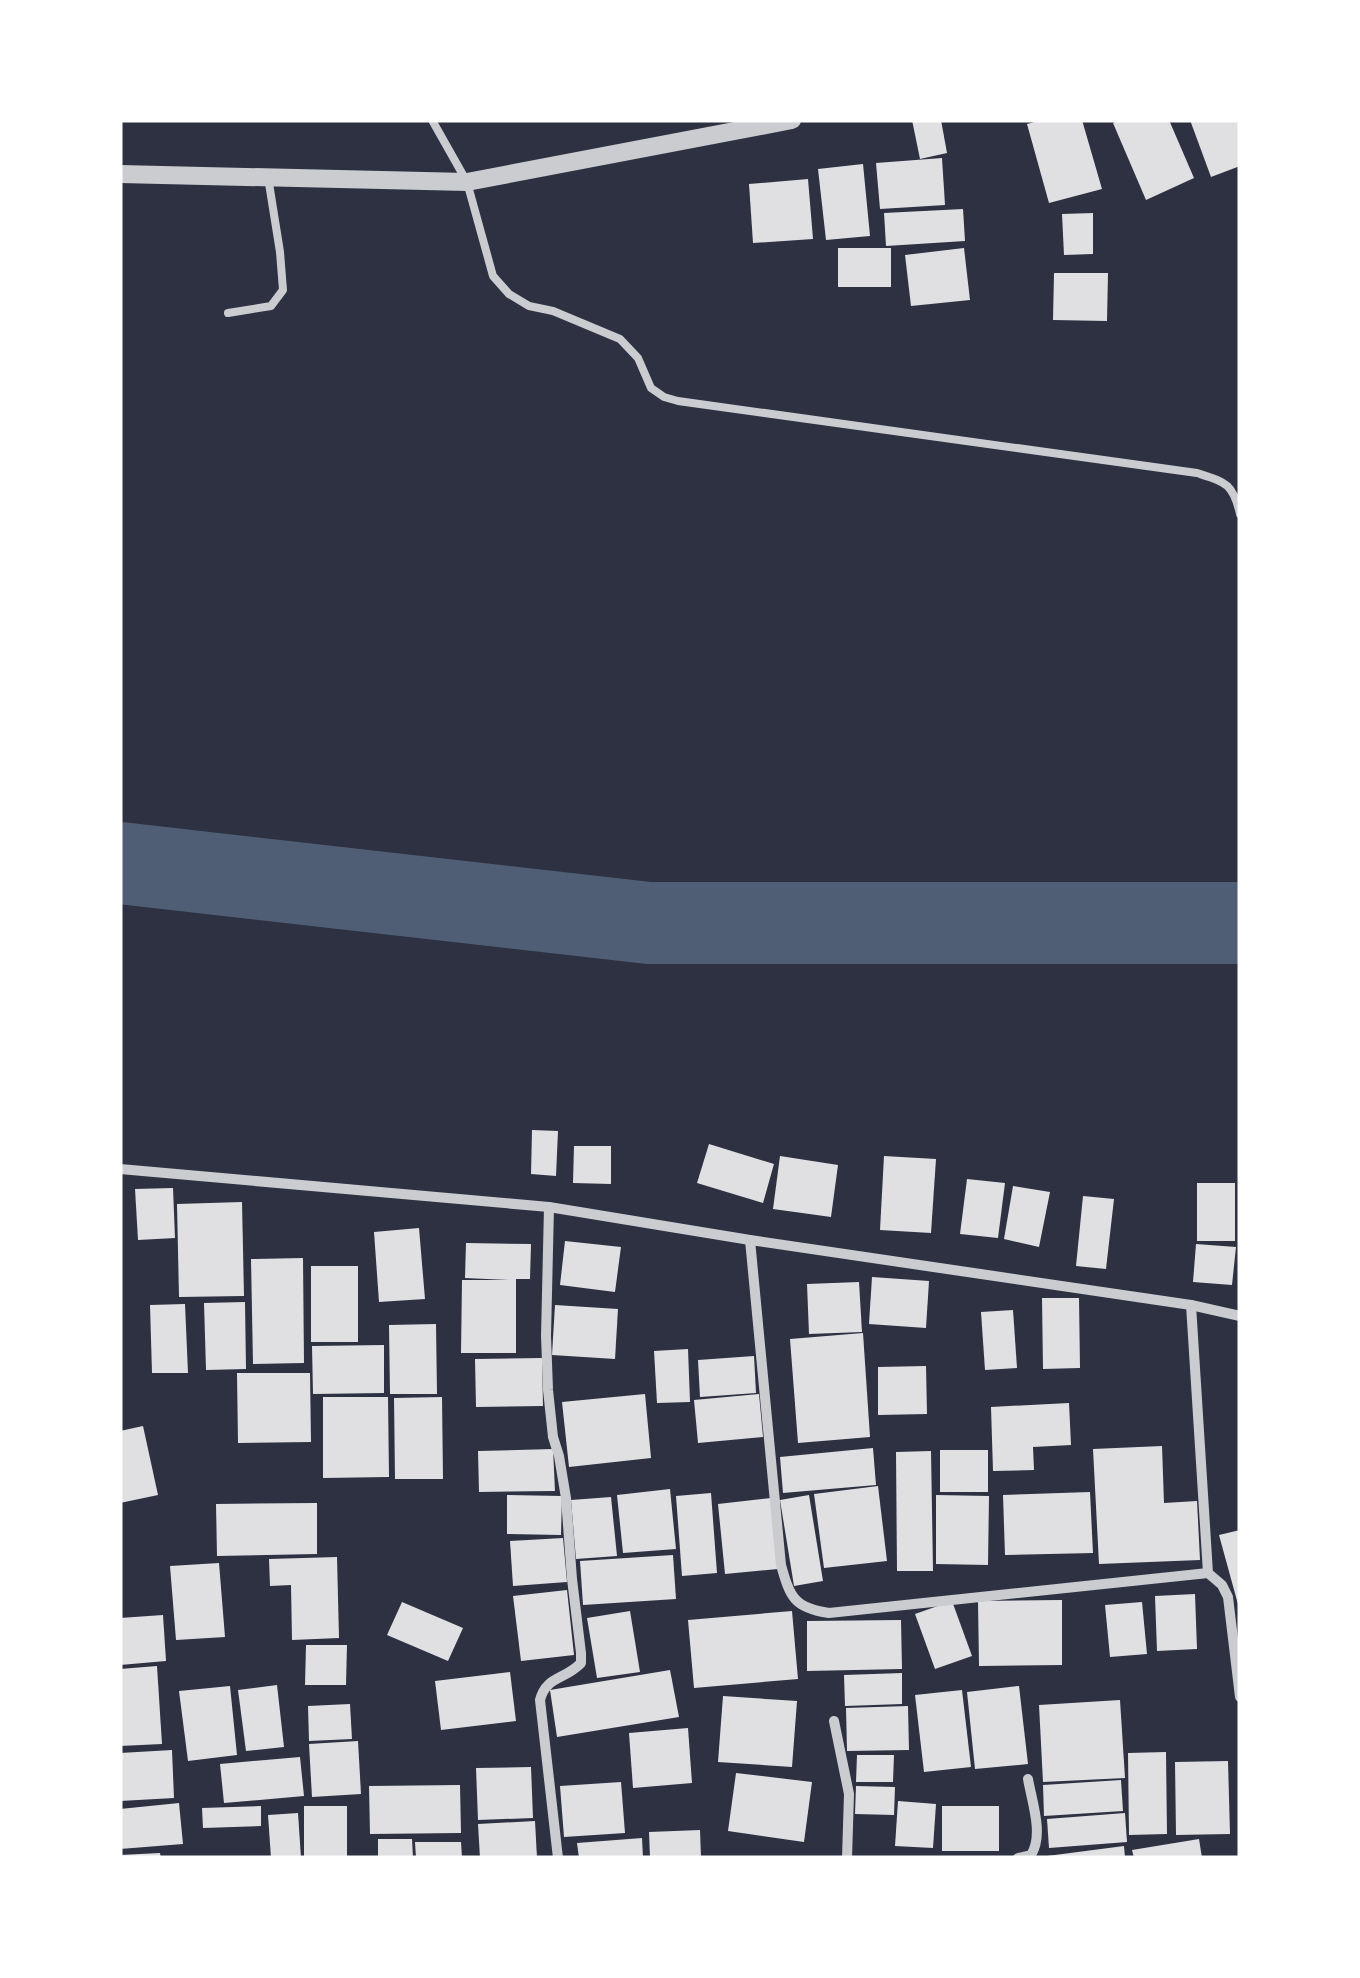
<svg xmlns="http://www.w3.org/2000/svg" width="1360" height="1978" viewBox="0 0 1360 1978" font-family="Figtree,sans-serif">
  <rect width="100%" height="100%" fill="#2d3142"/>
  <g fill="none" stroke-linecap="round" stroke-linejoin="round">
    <polyline stroke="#4f5d75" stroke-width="82" points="120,863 649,923 1240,923"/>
  </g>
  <g fill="#e0e0e3">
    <polygon points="912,120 941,120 947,153 920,159"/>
    <polygon points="1042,120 1082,120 1102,189 1049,203 1027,124"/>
    <polygon points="1119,120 1169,120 1194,178 1146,200 1113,123"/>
    <polygon points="1190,120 1240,120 1240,166 1211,177"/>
    <polygon points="942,158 945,205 880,209 876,163"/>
    <polygon points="863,164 870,236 826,240 818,169"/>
    <polygon points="808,179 813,239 753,243 749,184"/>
    <polygon points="963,209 965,241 886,246 884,213"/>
    <polygon points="1093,213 1093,254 1064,255 1062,214"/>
    <rect x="838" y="248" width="53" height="39"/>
    <polygon points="964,248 970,300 911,306 905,255"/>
    <polygon points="1054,273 1108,273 1107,321 1053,320"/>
    <polygon points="532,1130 558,1131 556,1176 531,1174"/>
    <polygon points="709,1144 774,1164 763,1203 697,1183"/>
    <polygon points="574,1146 611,1146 611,1184 573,1183"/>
    <polygon points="780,1156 838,1165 831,1217 773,1209"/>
    <polygon points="884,1156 936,1159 931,1233 880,1230"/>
    <polygon points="967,1179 1005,1183 998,1238 960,1234"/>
    <rect x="1197" y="1183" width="38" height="58"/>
    <polygon points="1013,1186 1050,1192 1039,1247 1004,1239"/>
    <polygon points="173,1188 175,1238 138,1240 135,1189"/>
    <polygon points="1083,1196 1114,1199 1106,1269 1076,1266"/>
    <polygon points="242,1202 244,1296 179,1297 177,1204"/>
    <polygon points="419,1228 425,1299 379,1302 374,1232"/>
    <polygon points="565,1241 621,1247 615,1292 560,1285"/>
    <polygon points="466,1243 531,1244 530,1279 516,1279 516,1353 461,1353 462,1280 509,1280 465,1278"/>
    <polygon points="1196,1244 1236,1247 1232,1285 1193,1282"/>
    <polygon points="303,1258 304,1363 253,1364 251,1259"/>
    <rect x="311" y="1266" width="47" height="76"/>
    <polygon points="872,1277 929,1281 926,1328 869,1324"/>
    <polygon points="859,1282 862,1332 809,1334 807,1284"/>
    <polygon points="1042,1298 1079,1298 1080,1368 1043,1369"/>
    <polygon points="245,1302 246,1369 206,1370 204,1303"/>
    <polygon points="185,1304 188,1373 152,1373 150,1305"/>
    <polygon points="555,1305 618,1309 615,1359 552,1355"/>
    <polygon points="1013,1310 1017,1368 985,1370 981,1312"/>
    <polygon points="436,1324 437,1394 390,1394 389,1325"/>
    <polygon points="863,1333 870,1437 798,1443 790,1339"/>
    <polygon points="384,1345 384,1393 313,1394 312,1346"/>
    <polygon points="688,1349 690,1402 657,1403 654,1351"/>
    <polygon points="754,1356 756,1393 700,1397 698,1360"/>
    <polygon points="542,1358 543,1406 476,1407 475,1359"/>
    <polygon points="926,1366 927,1414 878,1415 878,1367"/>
    <polygon points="237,1373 310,1373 311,1442 238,1443"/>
    <polygon points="645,1394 651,1458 569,1467 562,1402"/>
    <polygon points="759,1394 763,1437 698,1443 694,1400"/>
    <polygon points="323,1397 388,1397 389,1477 323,1478"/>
    <polygon points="442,1397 443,1479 395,1479 394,1398"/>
    <polygon points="1069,1403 1071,1445 1033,1447 1034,1470 993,1471 991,1407"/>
    <polygon points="143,1426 158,1495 120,1503 120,1431"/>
    <polygon points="1162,1446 1164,1503 1197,1501 1200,1560 1099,1564 1093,1449"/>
    <polygon points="873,1448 876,1485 783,1493 780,1457"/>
    <polygon points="553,1449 555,1491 479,1492 478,1451"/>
    <rect x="940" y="1450" width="48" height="42"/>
    <polygon points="931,1451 933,1571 897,1571 896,1452"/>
    <polygon points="878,1486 887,1561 824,1568 814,1494"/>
    <polygon points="670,1489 676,1549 623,1553 617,1495"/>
    <polygon points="1090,1492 1093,1553 1005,1555 1003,1495"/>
    <polygon points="711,1493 717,1573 682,1576 676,1496"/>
    <polygon points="507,1495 562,1496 561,1535 507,1534"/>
    <polygon points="809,1495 823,1581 794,1586 780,1500"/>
    <polygon points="936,1495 989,1496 988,1565 936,1564"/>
    <polygon points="611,1497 617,1556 576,1559 571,1500"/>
    <polygon points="771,1498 778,1569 725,1574 718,1504"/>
    <polygon points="317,1503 317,1554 217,1556 216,1504"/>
    <polygon points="1240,1530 1240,1608 1239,1608 1219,1535"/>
    <polygon points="563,1538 567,1582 513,1586 510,1541"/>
    <polygon points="673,1555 676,1599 583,1605 580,1561"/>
    <polygon points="337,1557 339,1638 292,1640 291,1585 270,1586 269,1559"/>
    <polygon points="219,1563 225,1637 176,1640 170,1566"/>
    <polygon points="567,1590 574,1655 521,1661 513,1596"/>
    <polygon points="1195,1594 1197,1649 1157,1651 1155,1596"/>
    <polygon points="1062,1600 1062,1665 979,1666 978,1601"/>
    <polygon points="952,1601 972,1656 935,1669 915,1614"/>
    <polygon points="402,1602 463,1628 448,1661 387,1635"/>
    <polygon points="1142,1602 1147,1654 1110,1657 1105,1605"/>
    <polygon points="630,1611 640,1672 597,1678 587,1618"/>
    <polygon points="792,1611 798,1679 694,1688 688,1620"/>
    <polygon points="163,1615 166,1661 120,1665 120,1618"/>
    <polygon points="901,1620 902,1669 807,1671 807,1621"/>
    <polygon points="306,1645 347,1645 346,1685 305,1685"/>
    <polygon points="157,1666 162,1744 120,1746 120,1669"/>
    <polygon points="670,1670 679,1717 557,1737 550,1690"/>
    <polygon points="510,1672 516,1721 441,1730 435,1681"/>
    <polygon points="902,1673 902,1704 845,1706 844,1675"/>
    <polygon points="277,1685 284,1747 246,1751 238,1690"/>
    <polygon points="230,1686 237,1755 188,1761 179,1691"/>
    <polygon points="1019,1686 1028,1764 975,1769 967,1692"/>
    <polygon points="962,1690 971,1767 924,1772 915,1695"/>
    <polygon points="723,1696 797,1701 792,1767 718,1762"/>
    <polygon points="1120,1700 1125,1778 1043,1782 1039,1705"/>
    <polygon points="350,1704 352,1739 309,1741 308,1706"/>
    <polygon points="908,1706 909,1750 847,1751 846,1708"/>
    <polygon points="688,1728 692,1783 633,1788 629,1733"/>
    <polygon points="358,1741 361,1794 312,1797 309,1744"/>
    <polygon points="172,1750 174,1798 120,1801 120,1753"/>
    <polygon points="1166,1752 1167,1834 1129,1835 1128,1753"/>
    <polygon points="857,1755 894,1755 893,1782 856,1782"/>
    <polygon points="300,1757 304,1796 224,1803 220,1764"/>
    <polygon points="1228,1761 1230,1834 1176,1835 1175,1762"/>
    <polygon points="531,1767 533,1818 478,1820 476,1768"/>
    <polygon points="736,1773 812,1782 804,1842 728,1831"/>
    <polygon points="1121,1780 1123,1811 1044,1816 1043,1785"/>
    <polygon points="621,1782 625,1833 564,1837 560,1786"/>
    <polygon points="460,1785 461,1833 370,1834 369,1786"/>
    <polygon points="856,1786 895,1787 894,1815 855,1814"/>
    <polygon points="898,1801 936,1804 933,1848 895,1846"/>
    <polygon points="179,1803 183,1844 120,1849 120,1809"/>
    <polygon points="261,1806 261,1826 203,1828 202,1808"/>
    <rect x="304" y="1806" width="43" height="52"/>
    <rect x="942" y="1806" width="57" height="45"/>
    <polygon points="298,1813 301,1858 271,1858 268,1815"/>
    <polygon points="1125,1813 1127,1842 1049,1848 1047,1819"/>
    <polygon points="535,1821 537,1858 480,1858 478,1824"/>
    <polygon points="700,1830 701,1858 650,1858 649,1832"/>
    <polygon points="642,1838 643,1858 579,1858 577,1843"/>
    <polygon points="378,1839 412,1839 413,1858 378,1858"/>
    <polygon points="1199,1839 1202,1858 1134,1858 1132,1850"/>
    <polygon points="415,1842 461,1842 462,1858 416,1858"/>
    <polygon points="1124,1846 1125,1858 1047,1858 1047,1856"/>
    <polygon points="160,1853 161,1858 120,1858 120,1855"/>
  </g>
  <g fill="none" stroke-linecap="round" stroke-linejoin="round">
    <g stroke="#caccd0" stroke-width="8">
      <path d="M 432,120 L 467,182 L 493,276 L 509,294 L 529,306 L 553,311 L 620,339 L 638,358 L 651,388 L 664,397 L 678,401 L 1197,473 C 1225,482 1233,483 1240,514"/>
      <polyline points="228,313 271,306 283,290 280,252 268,177"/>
    </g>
    <g stroke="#caccd0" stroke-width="10">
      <polyline points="120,1169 549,1207 750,1240 1191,1305 1240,1316"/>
      <path d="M 549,1207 L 546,1336 L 548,1390 L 553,1437 L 559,1456 L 566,1498 L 572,1579 L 581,1653 L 581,1663 C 565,1680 546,1676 540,1700 L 558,1858"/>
      <path d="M 750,1240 L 781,1565 C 790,1597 794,1608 829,1613 L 1208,1573 L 1222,1585 L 1228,1597 L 1240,1697"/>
      <polyline points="1191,1305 1208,1573"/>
      <polyline points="834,1721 849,1794 847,1858"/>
      <path d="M 1018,1858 L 1031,1855 C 1044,1835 1032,1802 1028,1779"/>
    </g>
    <polyline stroke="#caccd0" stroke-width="18" points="120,174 467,182 792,120"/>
  </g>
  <rect width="1360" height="1978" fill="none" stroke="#ffffff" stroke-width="245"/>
</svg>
